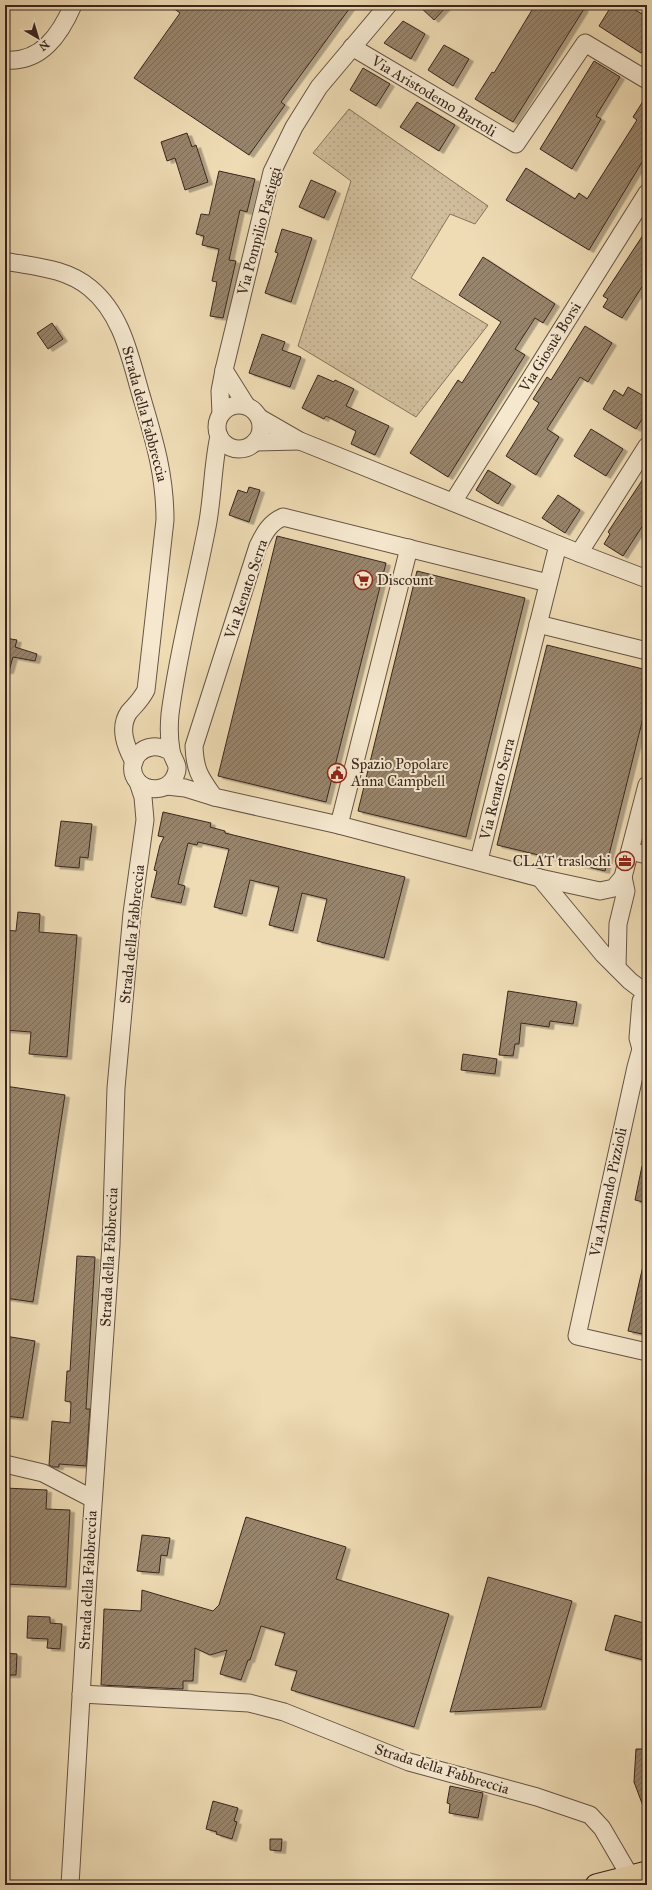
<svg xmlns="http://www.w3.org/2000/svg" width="652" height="1890" viewBox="0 0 652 1890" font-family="'IM FELL Great Primer',serif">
  <defs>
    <pattern id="grass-dots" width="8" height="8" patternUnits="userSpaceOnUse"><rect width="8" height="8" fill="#d0bd9b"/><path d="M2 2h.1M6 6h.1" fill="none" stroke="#b3a285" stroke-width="1.8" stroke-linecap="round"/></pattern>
    <pattern id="building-hatch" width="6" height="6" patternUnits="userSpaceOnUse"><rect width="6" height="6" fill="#98856d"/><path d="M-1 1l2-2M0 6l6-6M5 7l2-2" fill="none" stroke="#7d6d59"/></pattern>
    <filter id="shadow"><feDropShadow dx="4.5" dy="2.5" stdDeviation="0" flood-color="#0004"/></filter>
  </defs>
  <rect width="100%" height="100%" fill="#efdcb5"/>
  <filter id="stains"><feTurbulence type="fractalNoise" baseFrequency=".005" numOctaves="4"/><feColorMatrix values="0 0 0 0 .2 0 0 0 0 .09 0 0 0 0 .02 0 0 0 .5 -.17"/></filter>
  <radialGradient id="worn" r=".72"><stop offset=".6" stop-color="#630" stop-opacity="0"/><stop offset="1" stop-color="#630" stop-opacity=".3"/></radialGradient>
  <polygon fill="url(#grass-dots)" stroke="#84725c" points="349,109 488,206 475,224 450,214 411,278 488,325 416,417 298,346 351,181 313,153"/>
  <g fill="url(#building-hatch)" stroke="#39261e" filter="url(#shadow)">
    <polygon points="169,5 352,5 281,102 285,105 249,155 134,78 180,13"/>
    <polygon points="418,5 448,5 434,20"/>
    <polygon points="535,5 578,5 584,9 513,122 475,99 492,72 494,73"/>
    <polygon points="612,5 627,5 647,17 647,43 641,53 599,26"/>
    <polygon points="403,21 425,34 411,59 384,43"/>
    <polygon points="444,45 469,59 453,86 428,70"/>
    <polygon points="594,61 620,77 596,116 601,119 572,169 540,149"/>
    <polygon points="363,68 390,84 376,106 350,90"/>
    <polygon points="647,95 647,154 589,250 506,200 526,168 575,199 579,193 587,199 637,120 633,117"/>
    <polygon points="417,102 455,125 439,151 400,127"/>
    <polygon points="187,133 192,147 196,145 208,182 185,190 175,158 167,161 161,142"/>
    <polygon points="219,171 255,179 247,212 240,210 229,260 236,261 223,318 210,316 217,282 212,281 219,249 202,245 204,236 196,234 201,214 209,215"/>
    <polygon points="311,180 336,191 324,218 299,207"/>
    <polygon points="282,229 312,238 291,302 265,293 278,253 275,252"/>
    <polygon points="647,229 647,279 622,318 603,307 608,299 603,296"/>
    <polygon points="483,257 555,304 543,323 535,318 515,349 525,355 448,477 410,453 458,380 462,383 501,322 459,295"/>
    <polygon points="52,323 63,339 48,349 37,333"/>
    <polygon points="585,326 612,343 588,382 580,377 547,429 559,437 536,475 506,456 539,403 533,399 547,377 551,380"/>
    <polygon points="262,334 285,342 282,350 301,357 290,387 249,373"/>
    <polygon points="318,375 334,382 335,380 354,389 346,406 389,426 375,455 351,444 356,431 326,416 324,419 302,408"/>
    <polygon points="628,387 647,398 647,411 636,429 603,409 614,390 623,396"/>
    <polygon points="591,429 623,449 606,476 574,456"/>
    <polygon points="488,470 511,484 498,504 476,490"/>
    <polygon points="647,473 647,519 623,556 604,544 610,534 608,532"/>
    <polygon points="249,487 260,490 249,522 229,515 238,490 247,493"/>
    <polygon points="558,495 580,510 565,533 542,518"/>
    <polygon points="277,536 386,563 326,802 218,776"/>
    <polygon points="417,571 525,598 466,837 358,811"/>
    <polygon points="5,638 17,640 15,647 37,654 35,661 13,657 9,671 5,671"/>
    <polygon points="547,645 647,670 647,702 605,871 497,845"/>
    <polygon points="163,812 211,823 210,827 225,831 225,833 405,877 384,958 317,941 327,899 302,893 293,931 269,925 279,887 250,880 242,914 214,907 229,849 198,842 197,845 188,843 178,884 185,886 181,903 151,897 157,871 154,870 160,845 164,837 158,836"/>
    <polygon points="61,821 92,824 88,858 80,857 79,868 55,866"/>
    <polygon points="18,912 40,914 39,932 77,935 67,1057 29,1054 31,1032 5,1030 5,930 16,931"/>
    <polygon points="508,991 577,1002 573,1024 550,1021 549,1027 521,1023 519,1044 515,1044 513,1056 499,1055"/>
    <polygon points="463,1054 497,1059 495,1074 461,1070"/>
    <polygon points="5,1086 65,1095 33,1302 5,1298"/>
    <polygon points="642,1166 647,1167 647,1203 635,1200"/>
    <polygon points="77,1256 95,1257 86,1409 90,1409 86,1466 59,1464 59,1467 53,1467 49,1465 52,1421 70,1423 71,1402 65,1401 67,1371 70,1371"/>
    <polygon points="643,1266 647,1266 647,1335 628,1331"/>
    <polygon points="5,1336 35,1341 23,1418 5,1416"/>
    <polygon points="5,1488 47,1490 46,1509 70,1510 66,1587 5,1584"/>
    <polygon points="246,1517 346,1547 336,1579 449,1614 414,1727 291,1690 297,1671 275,1665 285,1633 261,1626 250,1660 248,1660 241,1680 220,1674 227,1650 210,1655 195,1648 193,1681 183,1681 183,1689 101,1685 104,1609 141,1611 142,1590 213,1611 219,1605"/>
    <polygon points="142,1535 170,1538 167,1556 161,1555 159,1573 137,1571"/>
    <polygon points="488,1577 572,1601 541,1707 450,1712"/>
    <polygon points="615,1615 647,1624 647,1661 605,1650"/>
    <polygon points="28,1616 50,1617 50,1623 62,1624 60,1649 47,1648 48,1639 27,1638"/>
    <polygon points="5,1653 17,1654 16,1675 5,1675"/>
    <polygon points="636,1749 647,1749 646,1814 634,1782"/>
    <polygon points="450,1786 483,1793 478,1818 449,1813 450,1804 447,1803"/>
    <polygon points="213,1801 238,1808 234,1821 237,1822 232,1839 216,1834 217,1832 206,1829"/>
    <polygon points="270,1839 282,1839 281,1851 270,1850"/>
  </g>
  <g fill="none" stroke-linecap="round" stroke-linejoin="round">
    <g stroke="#665444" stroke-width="19">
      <g id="minor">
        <polyline points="352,47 516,144 585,43 647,80"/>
        <path d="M 5,60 C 41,63 60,35 73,5"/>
        <path d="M 5,263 L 10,262 C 38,267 67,269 90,288 C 122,314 130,357 141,395 C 154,439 165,474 165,520 L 146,690 C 141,700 136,704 129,712 C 118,728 126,747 134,762"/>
        <polyline points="224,370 246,405"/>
        <circle cx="239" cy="427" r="22"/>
        <polyline points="221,414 220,391 224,370 272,172 294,127 319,87 388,5"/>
        <polyline points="260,418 300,441 579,553 647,579"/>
        <polyline points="255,442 300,441"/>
        <polyline points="453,502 647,193"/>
        <polyline points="579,553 647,446"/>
        <polyline points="538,624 647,651"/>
        <path d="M 171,752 C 144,735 122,764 138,782 C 148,792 167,791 174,778 C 182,764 172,761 171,750 C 169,739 169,725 170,714 C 178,652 194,593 206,532 C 213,500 212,468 219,436"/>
        <polyline points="167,786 185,788 214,797 339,825 540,878 600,891 614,888 623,877 647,785"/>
        <path d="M 214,797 C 200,777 195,771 194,746 L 258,546 C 264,534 269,523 283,517 L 548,583"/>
        <polyline points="339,825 409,548"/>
        <polyline points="630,851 647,855"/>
        <polyline points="479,860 558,545"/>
        <polyline points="540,878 603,954 630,981 647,994"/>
        <polyline points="617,968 618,924 626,891 623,877"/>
        <polyline points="647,1040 641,1049 636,1067 577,1336 647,1352"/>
        <polyline points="641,1049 638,1038 641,1001 647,995"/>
        <polyline points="5,1464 43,1473 93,1499"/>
        <polyline points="81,1694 249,1703 284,1712 409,1762 537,1797 590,1815 602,1828 630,1876"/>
        <polyline points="70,1885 88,1577 111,1245 116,1088 132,913 145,820 143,797 138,782"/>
      </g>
    </g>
    <g stroke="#39261e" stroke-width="23">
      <polyline id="major" points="596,1885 647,1872"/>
    </g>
    <use href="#minor" stroke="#f5e8cf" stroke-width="17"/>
    <use href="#major" stroke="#efdcb5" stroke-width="21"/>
  </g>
  <defs>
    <g id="supermarket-ring" transform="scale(1)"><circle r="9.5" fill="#f5e8cf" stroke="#8f2418" stroke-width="1.5"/><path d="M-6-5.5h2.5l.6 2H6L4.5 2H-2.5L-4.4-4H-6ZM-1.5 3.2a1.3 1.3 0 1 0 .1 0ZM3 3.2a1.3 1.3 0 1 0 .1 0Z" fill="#8f2418"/></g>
    <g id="civic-ring" transform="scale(1)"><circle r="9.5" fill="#f5e8cf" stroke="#8f2418" stroke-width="1.5"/><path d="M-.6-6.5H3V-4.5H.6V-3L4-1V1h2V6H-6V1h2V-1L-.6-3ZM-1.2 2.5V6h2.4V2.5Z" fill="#8f2418"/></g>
    <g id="office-ring" transform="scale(1)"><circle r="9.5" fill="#f5e8cf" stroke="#8f2418" stroke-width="1.5"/><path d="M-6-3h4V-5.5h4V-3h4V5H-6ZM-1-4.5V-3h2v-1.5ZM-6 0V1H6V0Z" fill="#8f2418"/></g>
  </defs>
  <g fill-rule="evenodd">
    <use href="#supermarket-ring" x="363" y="580"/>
    <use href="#civic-ring" x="337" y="773"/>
    <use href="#office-ring" x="625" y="861"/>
  </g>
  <g text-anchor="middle" stroke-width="4" stroke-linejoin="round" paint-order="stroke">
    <g font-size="15" fill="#39261e" stroke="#f5e8cf">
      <text transform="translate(434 96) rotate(31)" y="5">Via Aristodemo Bartoli</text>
      <text transform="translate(259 231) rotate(-75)" y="5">Via Pompilio Fastiggi</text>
      <text transform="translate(550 347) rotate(-58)" y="5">Via Giosuè Borsi</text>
      <text transform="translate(145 414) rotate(75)" y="5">Strada della Fabbreccia</text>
      <text transform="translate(246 589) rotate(-71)" y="5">Via Renato Serra</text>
      <text transform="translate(497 789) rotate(-76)" y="5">Via Renato Serra</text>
      <text transform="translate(132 934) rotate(-84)" y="5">Strada della Fabbreccia</text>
      <text transform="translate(608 1192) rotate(-78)" y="5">Via Armando Pizzioli</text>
      <text transform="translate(109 1257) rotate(-87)" y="5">Strada della Fabbreccia</text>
      <text transform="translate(88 1580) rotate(-87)" y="5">Strada della Fabbreccia</text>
      <text transform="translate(442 1769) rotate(17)" y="5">Strada della Fabbreccia</text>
    </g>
    <g font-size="15" fill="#39261e" stroke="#f5e8cf" text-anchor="start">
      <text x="377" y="585">Discount</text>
      <text x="351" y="769">Spazio Popolare<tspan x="351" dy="17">Anna Campbell</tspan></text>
      <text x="611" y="866" text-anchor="end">CLAT traslochi</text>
    </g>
  </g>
  <rect width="652" height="1890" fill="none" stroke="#efdcb5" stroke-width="20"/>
  <rect x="6" y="6" width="640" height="1878" fill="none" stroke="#39261e" stroke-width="2"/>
  <rect x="10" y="10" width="632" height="1870" fill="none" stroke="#39261e"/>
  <g transform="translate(38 38) rotate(142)" stroke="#f5e8cf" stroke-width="3" paint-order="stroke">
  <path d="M0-3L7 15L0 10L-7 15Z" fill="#39261e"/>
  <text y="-6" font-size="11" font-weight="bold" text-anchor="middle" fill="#39261e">N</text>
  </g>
  <rect width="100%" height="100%" filter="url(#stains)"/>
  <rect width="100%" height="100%" fill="url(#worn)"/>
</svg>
